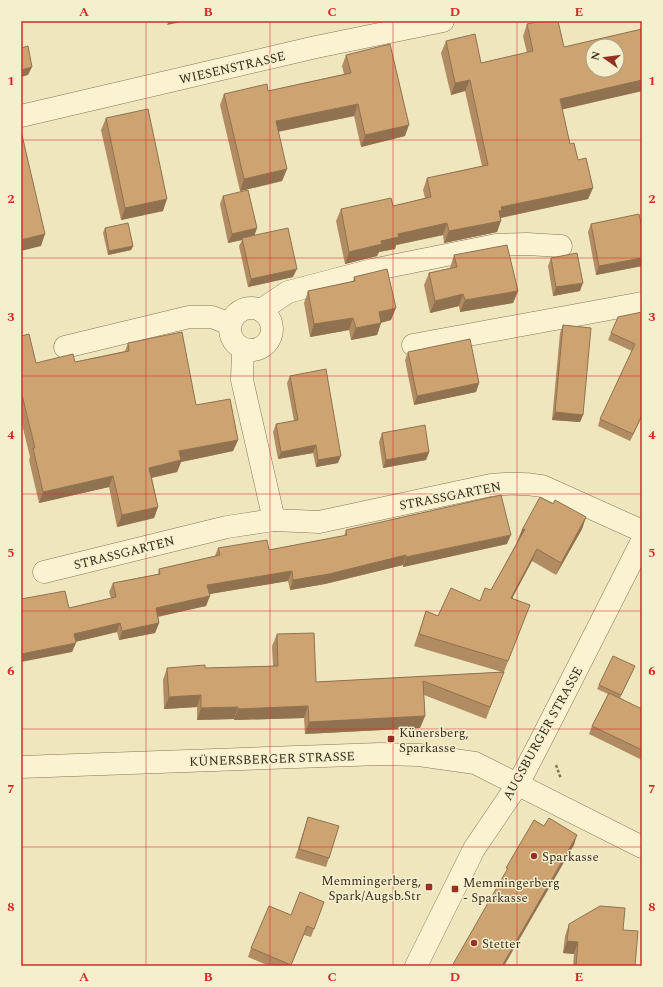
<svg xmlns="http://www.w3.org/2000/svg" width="663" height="987" viewBox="0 0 663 987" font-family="Spectral,serif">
  <rect width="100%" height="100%" fill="#efe6be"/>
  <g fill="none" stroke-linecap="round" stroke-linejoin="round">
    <g stroke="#877656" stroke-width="23">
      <g id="minor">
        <polyline points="21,116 316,47 443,21"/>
        <circle cx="251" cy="329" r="21"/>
        <polyline points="261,310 288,292 372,270 496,245 527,244 561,246"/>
        <polyline points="413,345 642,303"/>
        <polyline points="65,347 189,317 212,317 230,324"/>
        <polyline points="243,349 242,380 274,520"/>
        <path d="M 44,572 L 227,527 L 274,520 L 319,522 L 491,485 C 509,483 524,483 542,486 L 642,531"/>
        <polyline points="21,767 380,754 419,755 475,763 642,847"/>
        <polyline points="416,966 474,849 518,784 541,740 642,541"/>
      </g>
    </g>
    <polyline stroke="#877656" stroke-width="2.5" stroke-dasharray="3 2" stroke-linecap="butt" points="556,765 561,779"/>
    <use href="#minor" stroke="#faf2d1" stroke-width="22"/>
  </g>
  <g fill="#b18c62">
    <polygon points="527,24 564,47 642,29 642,91 562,109 570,144 578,160 593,188 588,199 501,218 497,232 444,243 443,235 396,245 395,249 379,252 377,256 345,264 336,221 341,209 393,206 425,198 423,190 427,178 482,166 465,91 451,95 441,53 446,41 481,63 527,53 523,36"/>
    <polygon points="346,55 405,136 361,147 354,116 278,132 287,169 282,181 240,191 220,105 224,94 268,91 344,74 342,66"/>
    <polygon points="106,118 163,211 121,220 101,130"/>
    <polygon points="223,196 257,228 254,235 293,277 248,287 239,246 242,240 228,243 220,204"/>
    <polygon points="591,224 642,228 642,266 596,275 588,232"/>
    <polygon points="105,228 133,246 131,250 108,255 103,233"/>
    <polygon points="454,255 518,291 513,303 460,312 459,306 430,313 424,285 429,273 450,268"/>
    <polygon points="551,258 580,291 553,296 548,266"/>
    <polygon points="354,277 391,320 381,323 377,335 351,340 349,330 310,337 304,303 308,291 353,281"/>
    <polygon points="642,312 642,416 630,441 598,426 600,419 632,351 608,340 611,333"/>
    <polygon points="563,325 583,415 580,422 552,420 560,333"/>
    <polygon points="21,336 36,363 75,362 125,351 128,343 196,405 238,440 233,451 181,462 177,472 152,478 158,507 154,518 117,527 109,487 39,503 29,460 30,457 21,420"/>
    <polygon points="408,352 479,383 476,392 414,405 405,360"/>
    <polygon points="290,376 338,463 316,467 313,453 278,459 273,432 276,424 294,421 287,383"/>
    <polygon points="382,433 429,452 426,460 383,468 379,442"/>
    <polygon points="553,504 586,517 582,529 556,575 532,561 512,598 525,617 486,719 424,695 425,716 420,728 305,734 304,718 234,720 234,719 197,720 197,707 164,709 163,680 167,668 205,668 273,666 272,646 277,634 316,682 502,672 414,646 426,611 438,616 480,601 491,590 517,542 522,530"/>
    <polygon points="346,530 507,544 403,567 403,565 325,584 290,590 288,581 209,594 206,606 158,616 159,623 155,633 119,640 117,632 75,642 72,652 69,608 111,598 109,592 113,583 158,574 159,569 215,556 218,548 269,550 344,536"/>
    <polygon points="633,671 620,698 642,709 642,760 589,734 592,726 608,694 597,689 599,685"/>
    <polygon points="308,817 329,858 326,867 295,858"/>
    <polygon points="324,902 311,937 304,935 291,966 269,966 248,957 251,948 291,915"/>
    <polygon points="569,924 623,930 635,966 573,966 574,954 563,953 565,936"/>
  </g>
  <g fill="#907250">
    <polygon points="169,21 186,21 167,25"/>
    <polygon points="32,67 28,75 21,77 21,70"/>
    <polygon points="470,80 465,91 451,95 455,83"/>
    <polygon points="642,80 642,91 556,111 560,99"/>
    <polygon points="358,104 354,116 271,133 276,121"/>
    <polygon points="409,125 405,136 361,147 365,135"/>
    <polygon points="287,169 282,181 240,191 244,179"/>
    <polygon points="593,188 588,199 499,218 501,221 497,232 444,243 449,231 499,211 501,207"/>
    <polygon points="167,199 163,211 121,220 125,208"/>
    <polygon points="447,223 443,235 396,245 395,249 379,252 377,256 345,264 349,252 398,234"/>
    <polygon points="257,228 254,237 242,238 242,240 228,243 232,234"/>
    <polygon points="45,234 41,246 21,251 21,240"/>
    <polygon points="133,246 131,250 108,255 109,251"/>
    <polygon points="642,258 642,266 596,275 599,266"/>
    <polygon points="297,269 293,277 248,287 251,279"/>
    <polygon points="583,283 580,291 553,296 556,287"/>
    <polygon points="518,291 513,303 460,312 465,300"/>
    <polygon points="463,294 459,306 430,313 435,301"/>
    <polygon points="396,308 391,320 375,324 379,312"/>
    <polygon points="353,318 349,330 310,337 314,324"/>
    <polygon points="381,323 377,335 351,340 356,328"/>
    <polygon points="479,383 476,392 414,405 417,396"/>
    <polygon points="555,412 583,415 580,422 552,420"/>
    <polygon points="642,415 642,416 630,441 633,434"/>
    <polygon points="238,440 233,451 181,462 177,472 145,479 149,468 179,451"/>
    <polygon points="316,445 313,453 278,459 281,452"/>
    <polygon points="429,452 426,460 383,468 386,460"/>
    <polygon points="341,456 338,463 316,467 318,460"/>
    <polygon points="113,476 109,487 39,503 43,492"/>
    <polygon points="158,507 154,518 117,527 122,515"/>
    <polygon points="586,517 582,529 556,575 561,563"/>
    <polygon points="525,529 517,542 522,530"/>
    <polygon points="511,535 507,544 403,567 406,557"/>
    <polygon points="537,549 532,561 506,610 511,598"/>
    <polygon points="406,555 403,565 325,584 290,590 293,580"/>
    <polygon points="292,571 288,581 204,595 207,585"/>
    <polygon points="210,596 206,606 153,618 156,608"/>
    <polygon points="120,623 117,632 70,643 74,634"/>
    <polygon points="159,623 155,633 119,640 122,631"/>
    <polygon points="76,643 72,652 21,662 21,654"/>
    <polygon points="201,695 197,707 164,709 169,697"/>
    <polygon points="308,706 304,718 234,720 238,709"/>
    <polygon points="238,707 234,719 197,720 201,708"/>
    <polygon points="425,716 420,728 305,734 309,722"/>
    <polygon points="577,835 574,845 504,966 502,966"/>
    <polygon points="567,941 578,942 574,954 563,953"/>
  </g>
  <g fill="#cea372" stroke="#907250" fill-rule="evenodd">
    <path d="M 542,21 L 558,21 L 564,47 L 642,29 L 642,80 L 560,99 L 570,144 L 574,143 L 578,160 L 586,158 L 593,188 L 501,207 L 502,210 L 499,211 L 501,221 L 449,231 L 447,223 L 398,234 L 399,237 L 381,241 L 382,244 L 349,252 L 341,209 L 391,198 L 393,206 L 431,197 L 427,178 L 488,165 L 470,80 L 455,83 L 446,41 L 475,34 L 481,63 L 533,51 L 527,24 ZM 593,46 L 617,46 L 617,70 L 593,70 Z"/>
    <polygon points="390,44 409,125 365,135 358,104 276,121 287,169 244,179 224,94 267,84 268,91 351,73 346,55"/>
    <polygon points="28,46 32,67 21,70 21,48"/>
    <polygon points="148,109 167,199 125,208 106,118"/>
    <polygon points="21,135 22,135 45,234 21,240"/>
    <polygon points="248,190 257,228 232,234 223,196"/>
    <polygon points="639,214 642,228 642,258 599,266 591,224"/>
    <polygon points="128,223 133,246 109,251 105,228"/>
    <polygon points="288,228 297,269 251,279 242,238"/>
    <polygon points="507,245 518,291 465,300 463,294 435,301 429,273 457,267 454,255"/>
    <polygon points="577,253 583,283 556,287 551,258"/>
    <polygon points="387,269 396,308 379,312 381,323 356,328 353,318 314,324 308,291 355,281 354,277"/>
    <polygon points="642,312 642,415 633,434 600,419 635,344 611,333 618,317"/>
    <polygon points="563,325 591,328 583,415 555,412"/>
    <polygon points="182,332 196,405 230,399 238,440 179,451 181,460 149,468 158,507 122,515 113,476 43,492 33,448 35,448 21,391 21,336 29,334 36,363 73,354 75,362 129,351 128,343"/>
    <polygon points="470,339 479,383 417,396 408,352"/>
    <polygon points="326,369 341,456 318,460 316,445 281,452 276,424 298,420 290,376"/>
    <polygon points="425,425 429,452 386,460 382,433"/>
    <polygon points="501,495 511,535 406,557 406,555 329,574 293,580 292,571 207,585 210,596 156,608 159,623 122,631 120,623 74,634 76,643 21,654 21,599 65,591 69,608 116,597 113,583 160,574 159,569 220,555 218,548 267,540 269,550 347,535 346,530"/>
    <polygon points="540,497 553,504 555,500 586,517 561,563 537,549 511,598 530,605 508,661 419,634 426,611 438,616 451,588 480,601 485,588 491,590 525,529 522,530"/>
    <polygon points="314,633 316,682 504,672 490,707 423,681 425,716 309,722 308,706 238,709 238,707 201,708 201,695 169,697 167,668 205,665 205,668 278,666 277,634"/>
    <polygon points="613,656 635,666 621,695 599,685"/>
    <polygon points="609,693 642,709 642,750 592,726"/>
    <polygon points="308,817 339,826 329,858 299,849"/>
    <polygon points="549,818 577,835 502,966 452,966 508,868 506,868 534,820 544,826"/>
    <polygon points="300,892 324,902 314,929 307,926 291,965 251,948 269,906 291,915"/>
    <polygon points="600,906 625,908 623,930 638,931 635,966 576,966 578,942 567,941 569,924"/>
  </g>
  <path fill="none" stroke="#d62828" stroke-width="1" stroke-opacity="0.55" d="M 146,21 L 146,966M 270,21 L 270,966M 393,21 L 393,966M 517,21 L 517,966M 21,140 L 642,140M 21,258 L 642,258M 21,376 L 642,376M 21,494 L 642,494M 21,611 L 642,611M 21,729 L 642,729M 21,847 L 642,847"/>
  <g fill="#983125" stroke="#f6efce" stroke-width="1.5">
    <rect x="387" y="735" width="8" height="8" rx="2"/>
    <circle cx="534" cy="856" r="4"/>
    <rect x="425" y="883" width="8" height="8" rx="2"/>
    <rect x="451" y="885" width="8" height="8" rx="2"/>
    <circle cx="474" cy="943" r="4"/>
  </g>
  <g text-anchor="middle" stroke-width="3" stroke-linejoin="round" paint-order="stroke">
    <g font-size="13" fill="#362b1b" stroke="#f6efce">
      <text transform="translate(232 67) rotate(-13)" y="5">WIESENSTRASSE</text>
      <text transform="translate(450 495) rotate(-11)" y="5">STRASSGARTEN</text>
      <text transform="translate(124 552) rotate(-14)" y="5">STRASSGARTEN</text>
      <text transform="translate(542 733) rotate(-61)" y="5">AUGSBURGER STRASSE</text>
      <text transform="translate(272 758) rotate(-2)" y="5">KÜNERSBERGER STRASSE</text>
    </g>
    <g font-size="13" fill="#362b1b" stroke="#f6efce" text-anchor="start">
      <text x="399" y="737">Künersberg,<tspan x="399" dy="15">Sparkasse</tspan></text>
      <text x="542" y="861">Sparkasse</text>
      <text x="421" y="885" text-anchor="end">Memmingerberg,<tspan x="421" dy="15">Spark/Augsb.Str</tspan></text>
      <text x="463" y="887">Memmingerberg<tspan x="463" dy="15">- Sparkasse</tspan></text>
      <text x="482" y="948">Stetter</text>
    </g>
  </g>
  <rect width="663" height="987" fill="none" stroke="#f6efce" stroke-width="44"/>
  <g transform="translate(605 58) rotate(284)"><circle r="19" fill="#f6efce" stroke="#a9a186"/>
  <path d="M0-3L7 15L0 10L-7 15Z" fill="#983125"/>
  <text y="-6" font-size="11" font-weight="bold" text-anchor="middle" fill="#362b1b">N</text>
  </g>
  <rect x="22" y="22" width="619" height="943" fill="none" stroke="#d62828" stroke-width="1.5"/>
  <g font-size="13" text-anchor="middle" font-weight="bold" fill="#d62828">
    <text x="84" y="16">A</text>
    <text x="208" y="16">B</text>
    <text x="332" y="16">C</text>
    <text x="455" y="16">D</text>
    <text x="579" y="16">E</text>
    <text x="11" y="85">1</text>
    <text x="652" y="85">1</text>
    <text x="11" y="203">2</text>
    <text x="652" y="203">2</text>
    <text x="11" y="321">3</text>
    <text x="652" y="321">3</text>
    <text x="11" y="439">4</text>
    <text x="652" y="439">4</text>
    <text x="11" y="557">5</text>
    <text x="652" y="557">5</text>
    <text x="11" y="675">6</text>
    <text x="652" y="675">6</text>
    <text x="11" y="793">7</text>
    <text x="652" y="793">7</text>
    <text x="11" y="911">8</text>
    <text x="652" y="911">8</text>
    <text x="84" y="981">A</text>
    <text x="208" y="981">B</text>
    <text x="332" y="981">C</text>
    <text x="455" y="981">D</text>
    <text x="579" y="981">E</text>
  </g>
</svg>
